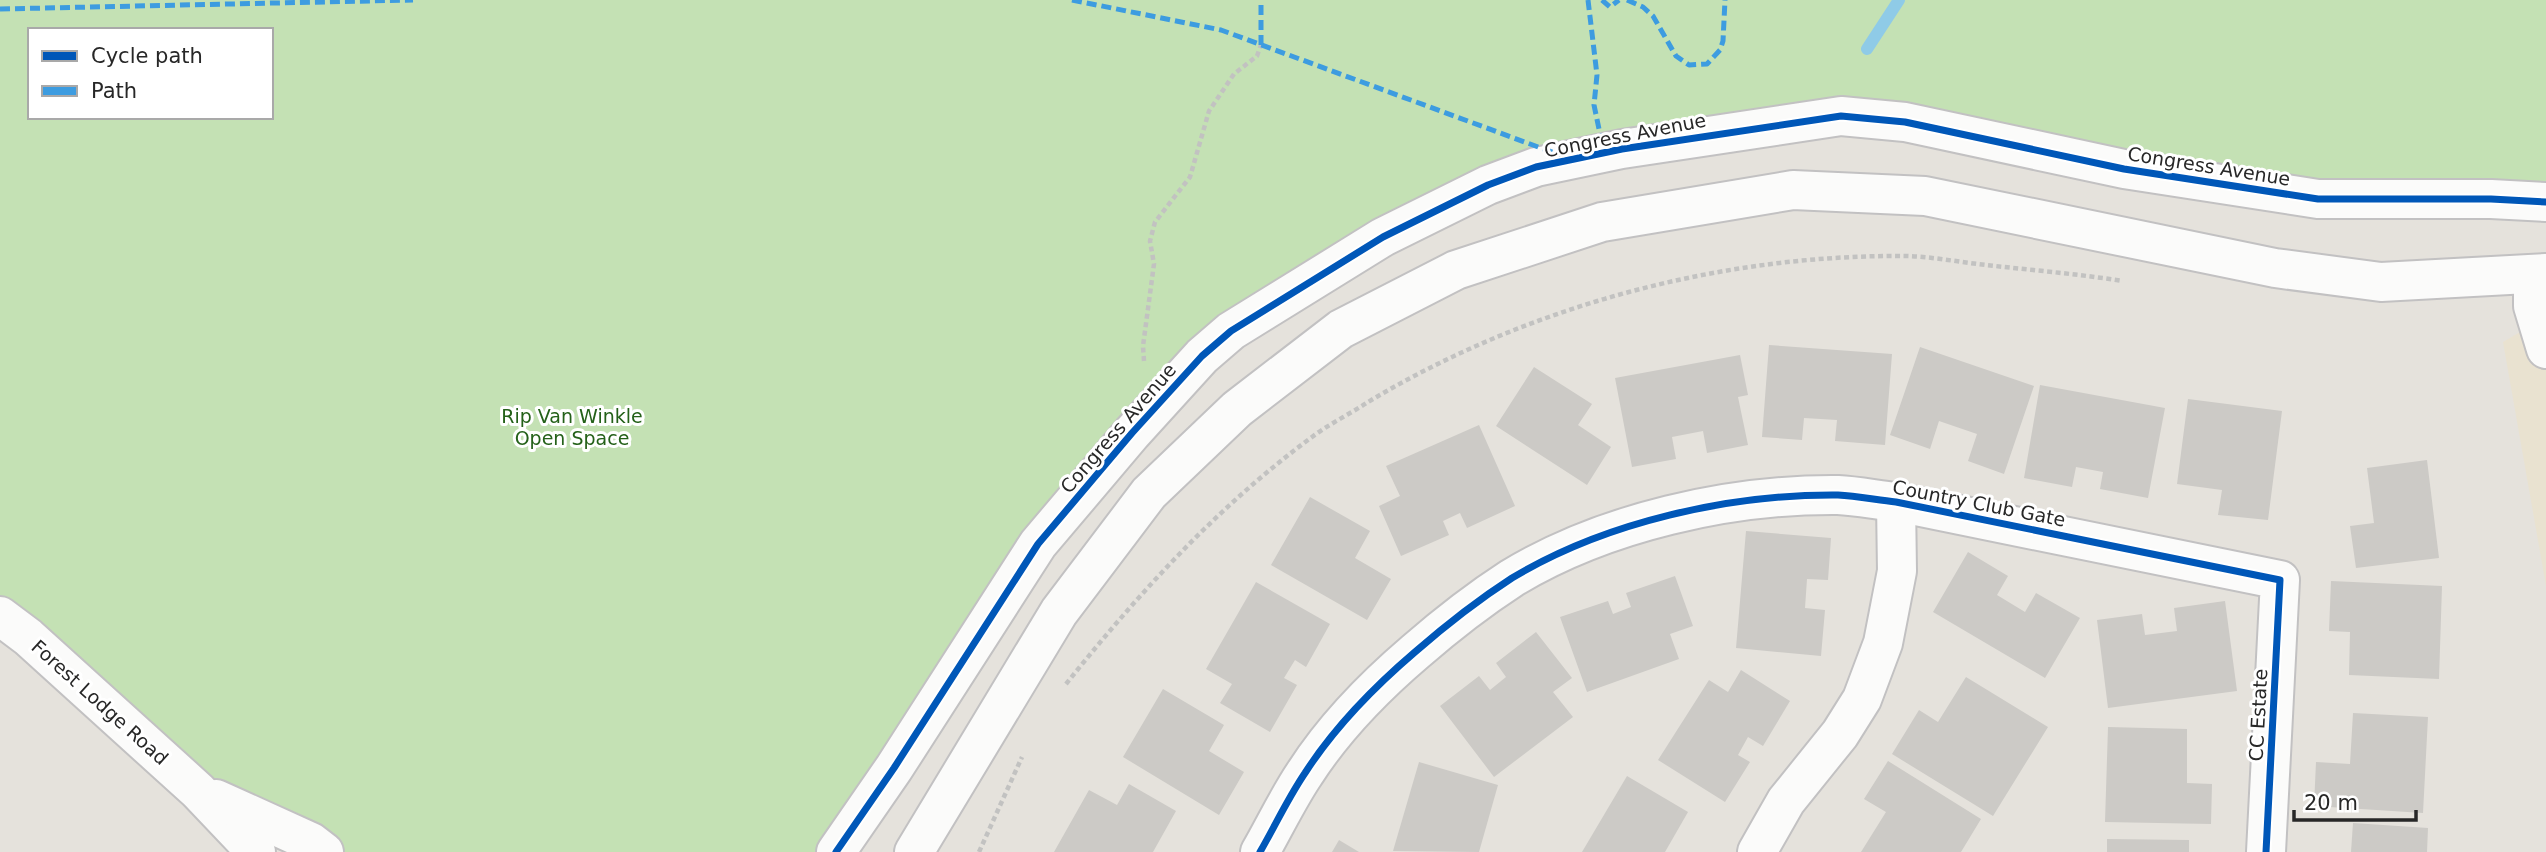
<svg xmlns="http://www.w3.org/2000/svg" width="2546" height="852" viewBox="0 0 2546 852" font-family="'DejaVu Sans',sans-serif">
  <rect width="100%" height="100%" fill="#e5e2dc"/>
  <polygon fill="#e9e2d0" points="2546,317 2546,586 2503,342"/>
  <path fill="#c4e1b4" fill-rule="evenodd" d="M 0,0 L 2546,0 L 2546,197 L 2318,199 L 1905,122 L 1536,167 L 1276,302 L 1132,433 L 836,852 L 324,852 L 198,791 L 0,616 ZM 30,30 L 271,30 L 271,117 L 30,117 Z"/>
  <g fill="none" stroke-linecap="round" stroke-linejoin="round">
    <polyline stroke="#8fcbe7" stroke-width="12" points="1867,49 1899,0"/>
  </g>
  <g fill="#cccac6">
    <polygon points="1769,345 1892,354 1885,445 1835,441 1837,420 1804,418 1802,440 1762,437"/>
    <polygon points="1920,347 2034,386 2004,474 1968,461 1977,434 1939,421 1930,449 1890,435"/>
    <polygon points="1740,355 1748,395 1738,397 1748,445 1707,453 1703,431 1672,437 1676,459 1632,467 1615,378"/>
    <polygon points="1534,367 1592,404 1578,425 1611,447 1587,485 1496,426"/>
    <polygon points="2040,385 2165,408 2148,498 2100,489 2103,472 2076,467 2072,487 2024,478"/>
    <polygon points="2188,399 2282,411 2268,520 2218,515 2222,490 2177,484"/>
    <polygon points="1479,425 1515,506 1467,528 1460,513 1443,521 1449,535 1401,556 1379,506 1400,496 1386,466"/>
    <polygon points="2427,460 2439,558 2356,568 2350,526 2374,523 2367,468"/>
    <polygon points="1310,497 1370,531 1355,558 1391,579 1367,620 1271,565"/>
    <polygon points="1746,531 1831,538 1828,580 1807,579 1805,608 1825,610 1821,656 1736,648"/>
    <polygon points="1968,552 2008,576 1997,595 2025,612 2036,593 2080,618 2045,678 1933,612"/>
    <polygon points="1675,576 1693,626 1670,634 1679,659 1587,692 1560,617 1608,601 1613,614 1631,607 1626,593"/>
    <polygon points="2331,581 2442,586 2439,679 2349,675 2350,632 2329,631"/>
    <polygon points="1256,582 1330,624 1306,667 1295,660 1284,678 1297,685 1270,732 1220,703 1232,684 1206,669"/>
    <polygon points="2225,601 2237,691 2108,708 2097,620 2142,614 2145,635 2177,631 2174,608"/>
    <polygon points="1536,632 1572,678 1553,692 1573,717 1494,777 1440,706 1479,676 1490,690 1506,677 1496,663"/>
    <polygon points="1741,670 1790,701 1763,746 1748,737 1738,755 1750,762 1725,802 1658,760 1709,680 1728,692"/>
    <polygon points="1966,677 2048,727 1993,816 1892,754 1919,710 1938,722"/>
    <polygon points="1163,689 1224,725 1209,751 1244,772 1219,815 1123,757"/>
    <polygon points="2353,713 2428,717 2423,813 2314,806 2316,762 2350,764"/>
    <polygon points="2108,727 2187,729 2187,783 2212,784 2211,824 2105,822"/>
    <polygon points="1888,761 1981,819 1961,852 1861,852 1886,812 1864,799"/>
    <polygon points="1419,762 1498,785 1479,852 1393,851"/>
    <polygon points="1627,776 1688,812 1665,852 1582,852"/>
    <polygon points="1129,784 1176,811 1153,852 1054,852 1089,790 1117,805"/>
    <polygon points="2353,823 2428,828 2427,852 2351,852"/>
    <polygon points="2107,839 2189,840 2189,852 2107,852"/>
    <polygon points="1339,840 1359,852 1332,852"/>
  </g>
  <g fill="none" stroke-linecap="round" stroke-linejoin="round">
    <g stroke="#c2c1c2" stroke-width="42">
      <g id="minor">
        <polyline points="2533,274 2533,306 2546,349"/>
        <polyline points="0,616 28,637 198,791 256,852"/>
        <polyline points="216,799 311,842 324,852"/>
        <polyline points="836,852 894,768 1038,544 1132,433 1202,356 1231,331 1383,237 1488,185 1536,167 1622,149 1841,116 1905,122 2124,169 2318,199 2491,199 2546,202"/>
        <polyline points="914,852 1059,612 1149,493 1237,409 1341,329 1456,270 1602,222 1793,190 1925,196 2275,268 2381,282 2546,273"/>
        <path d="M 1260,852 C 1275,826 1288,798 1305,773 C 1334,728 1374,687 1415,652 C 1446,625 1478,600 1512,578 C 1605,522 1730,494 1838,495 C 1857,496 1877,500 1896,502 L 2280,580 L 2266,852"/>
        <polyline points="1757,852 1786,801 1840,734 1862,699 1883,643 1897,571 1896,502"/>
      </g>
    </g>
    <g stroke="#c2c2c1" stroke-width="4.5" stroke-dasharray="5 3.5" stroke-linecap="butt">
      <polyline points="1144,361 1143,346 1154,264 1150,241 1155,222 1190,177 1209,111 1234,74 1257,56 1261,45"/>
      <path d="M 1066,684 C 1139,593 1217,507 1312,437 C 1329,424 1350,414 1368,402 C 1526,307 1718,255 1902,256 C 1929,256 1958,262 1986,265 C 2031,270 2078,274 2123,281"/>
      <polyline points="979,852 1022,757"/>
    </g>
    <use href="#minor" stroke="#fbfbfa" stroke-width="38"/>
    <g stroke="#3d9ce0" stroke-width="5" stroke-dasharray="10 5" stroke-linecap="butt">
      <polyline points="1072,0 1221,30 1568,158"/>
      <polyline points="1588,0 1597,75 1594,105 1604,153"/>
      <polyline points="1602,0 1610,7 1619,0"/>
      <polyline points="1627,0 1643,7 1653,16 1676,56 1689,65 1707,64 1720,50 1723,41 1725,0"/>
      <polyline points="0,9 413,0"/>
      <polyline points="1261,45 1261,0"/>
    </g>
    <g stroke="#fff" stroke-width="11">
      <g id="cycleway">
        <polyline points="836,852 894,768 1038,544 1132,433 1202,356 1231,331 1383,237 1488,185 1536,167 1622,149 1841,116 1905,122 2124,169 2318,199 2491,199 2546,202"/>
        <path d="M 1260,852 C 1275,826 1288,798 1305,773 C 1334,728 1374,687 1415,652 C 1446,625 1478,600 1512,578 C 1605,522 1730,494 1838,495 C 1857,496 1877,500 1896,502 L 2280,580 L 2266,852"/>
      </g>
    </g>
    <use href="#cycleway" stroke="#0057b8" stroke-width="7"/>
  </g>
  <g text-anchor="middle" stroke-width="6" stroke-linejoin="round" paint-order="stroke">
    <g font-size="19" fill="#272727" stroke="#fff">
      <text transform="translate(1625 135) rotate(-11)" y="7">Congress Avenue</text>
      <text transform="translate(2209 166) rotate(9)" y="7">Congress Avenue</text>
      <text transform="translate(1118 428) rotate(-49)" y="7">Congress Avenue</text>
      <text transform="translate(1979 503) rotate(11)" y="7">Country Club Gate</text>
      <text transform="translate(100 702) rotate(42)" y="7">Forest Lodge Road</text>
      <text transform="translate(2258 715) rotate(-87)" y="7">CC Estate</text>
    </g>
    <g font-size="19" fill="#246119" stroke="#fff">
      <text x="572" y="423">Rip Van Winkle<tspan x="572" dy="22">Open Space</tspan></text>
    </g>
  </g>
  <rect x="28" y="28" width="245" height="91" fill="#ffffff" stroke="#a9a9a9" stroke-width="2"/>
  <rect x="42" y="51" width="35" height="10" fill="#0057b8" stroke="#a9a9a9" stroke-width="2"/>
  <text x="91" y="63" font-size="21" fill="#272727">Cycle path</text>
  <rect x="42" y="86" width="35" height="10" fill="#3d9ce0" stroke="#a9a9a9" stroke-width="2"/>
  <text x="91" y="98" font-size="21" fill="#272727">Path</text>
  <path d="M2294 810v10h122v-10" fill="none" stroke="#272727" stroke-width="3.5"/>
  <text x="2304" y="810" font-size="21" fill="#272727" stroke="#ffffff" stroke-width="5" paint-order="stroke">20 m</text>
</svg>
